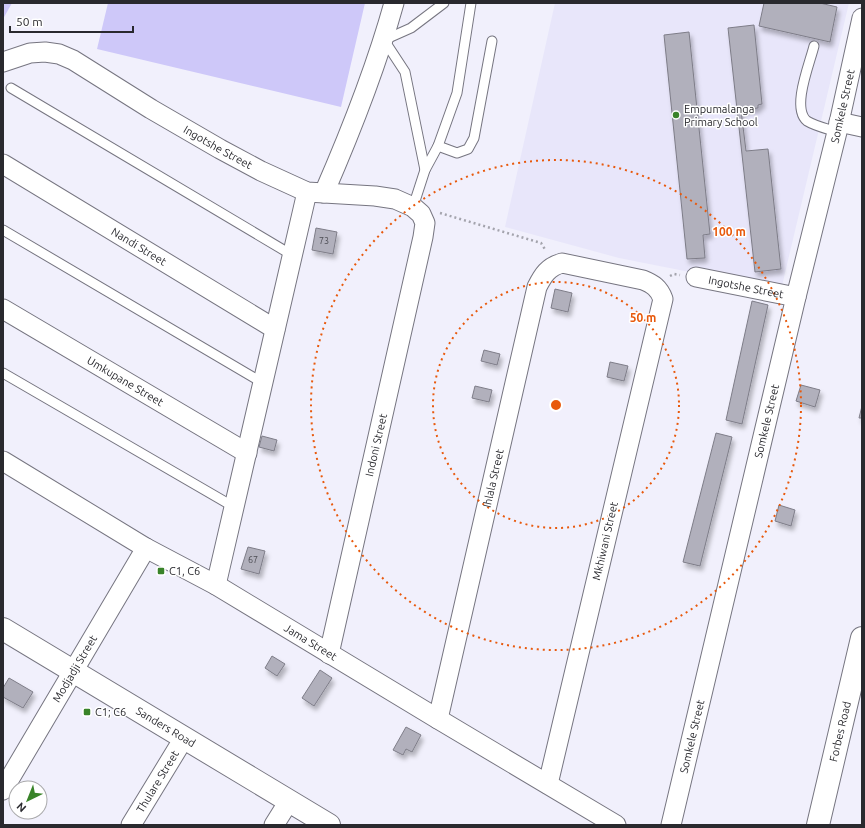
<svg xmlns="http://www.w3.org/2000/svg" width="865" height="828" viewBox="0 0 865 828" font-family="Ubuntu,sans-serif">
  <defs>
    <filter id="shadow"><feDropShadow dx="2.5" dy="4.5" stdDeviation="2" flood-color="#0004"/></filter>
  </defs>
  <rect width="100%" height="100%" fill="#f1f0fc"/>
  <polygon fill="#e8e6fa" points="555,3 849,3 781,290 619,258 505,227"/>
  <g fill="#cec8f9">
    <polygon points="3,3 12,3 3,19"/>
    <polygon points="108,3 365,3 341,107 97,49"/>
  </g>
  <g fill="#b1b0bc" stroke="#7e7d88" filter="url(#shadow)">
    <polygon points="764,3 820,3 837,7 830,42 759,26"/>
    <polygon points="754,25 762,104 758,105 758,108 741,110 746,151 768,149 781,269 755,272 728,28"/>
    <polygon points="689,32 710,234 703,235 705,258 687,259 664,35"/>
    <polygon points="316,228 337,232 333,254 312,250"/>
    <polygon points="555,289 572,293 568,312 551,308"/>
    <polygon points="752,301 768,305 742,424 726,420"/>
    <polygon points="484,350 500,354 497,365 481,361"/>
    <polygon points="610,362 628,366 624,381 607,377"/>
    <polygon points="801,385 820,390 815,407 796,401"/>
    <polygon points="475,386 492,390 489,402 472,398"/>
    <polygon points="862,406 862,418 859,418"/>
    <polygon points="716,433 732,437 700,566 683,562"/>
    <polygon points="262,436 277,440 274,451 259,447"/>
    <polygon points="779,505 795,510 791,526 775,521"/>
    <polygon points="248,547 265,551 259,574 241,569"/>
    <polygon points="272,656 285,664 277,676 265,668"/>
    <polygon points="320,670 332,678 314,706 302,698"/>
    <polygon points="9,678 33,692 23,708 3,697 3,688"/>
    <polygon points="406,727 421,735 412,752 406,749 403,755 393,750"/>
  </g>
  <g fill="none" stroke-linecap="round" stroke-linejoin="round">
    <g stroke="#767580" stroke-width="11">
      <g id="lane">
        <path d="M 814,46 C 810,63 791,108 807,121 C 815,126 828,129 837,132"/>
        <polyline points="11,88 292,255"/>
        <polyline points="438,146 457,153 468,149 474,138 492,41"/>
        <polyline points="425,170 405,72 384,40 411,28 444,3"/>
        <polyline points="413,207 425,170 438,146 457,93 471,3"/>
        <polyline points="3,230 263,383"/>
        <polyline points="3,373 234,507"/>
      </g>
    </g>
    <g stroke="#767580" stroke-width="21">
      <g id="street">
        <path id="s1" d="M 3,62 L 30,53 L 45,52 L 59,54 L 73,60 L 151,109 L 220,149 L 261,171 L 307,192 L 375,196 L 395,199 L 413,207 L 421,214 L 425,223 L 423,237 L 329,654"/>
        <polyline points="839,122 862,127"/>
        <path id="s2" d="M 3,164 L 275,329"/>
        <path d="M 324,193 C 351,131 376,68 394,3"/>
        <path id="s3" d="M 696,277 L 796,297"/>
        <path id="s4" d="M 3,309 L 247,453"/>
        <path id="s5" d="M 3,461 L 146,548 L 216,585 L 438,719 L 616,825"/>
        <polyline points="216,585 307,192"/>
        <path id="s6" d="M 438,719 L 537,287 C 543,275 548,267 562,263 L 643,280 C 653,284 659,288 663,299 L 548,784"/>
        <path id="s7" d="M 3,790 L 146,548"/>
        <path id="s8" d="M 131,825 L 184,738"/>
        <polyline points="274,825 289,801"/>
        <path id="s9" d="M 671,825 L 796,297 L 837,132 L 862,18"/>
      </g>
    </g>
    <g stroke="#767580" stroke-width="24">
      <g id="secondary">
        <path id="s10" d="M 3,629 L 329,825"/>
        <path id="s11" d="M 818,825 L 862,638"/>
      </g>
    </g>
    <g stroke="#a4a4ad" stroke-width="2.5" stroke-dasharray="2 3" stroke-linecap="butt">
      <polyline points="440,213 541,243 546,251"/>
      <polyline points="670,276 674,274 680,275"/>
    </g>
    <use href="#lane" stroke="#fff" stroke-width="9"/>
    <use href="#street" stroke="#fff" stroke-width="19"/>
    <use href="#secondary" stroke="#fff" stroke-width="22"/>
  </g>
  <g fill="none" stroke="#e8590c" stroke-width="2" stroke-dasharray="2 4">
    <circle cx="556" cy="405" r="123"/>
    <circle cx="556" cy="405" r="245"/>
  </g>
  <g fill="#398329" stroke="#fff" stroke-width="1.5">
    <circle cx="676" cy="115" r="4"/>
    <rect x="157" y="567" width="8" height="8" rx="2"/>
    <rect x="83" y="708" width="8" height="8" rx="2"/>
  </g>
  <g text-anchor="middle" stroke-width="3" stroke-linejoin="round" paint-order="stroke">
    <g font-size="9" fill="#4b4b52">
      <text x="324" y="244">73</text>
      <text x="253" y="563">67</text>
    </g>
    <g font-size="11" fill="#29292e" stroke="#fff">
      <text dy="4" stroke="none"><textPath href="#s9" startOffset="739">Somkele Street</textPath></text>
      <text dy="4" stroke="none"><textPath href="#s1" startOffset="242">Ingotshe Street</textPath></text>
      <text dy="4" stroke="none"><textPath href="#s2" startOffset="159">Nandi Street</textPath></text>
      <text dy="4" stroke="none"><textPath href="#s3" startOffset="51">Ingotshe Street</textPath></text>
      <text dy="4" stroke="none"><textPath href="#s4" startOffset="142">Umkupane Street</textPath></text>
      <text dy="4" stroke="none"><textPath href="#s9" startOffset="415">Somkele Street</textPath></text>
      <text transform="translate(376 445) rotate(-77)" y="4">Indoni Street</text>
      <text dy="4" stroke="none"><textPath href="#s6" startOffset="247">Ihlala Street</textPath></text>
      <text transform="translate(605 541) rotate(-77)" y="4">Mkhiwani Street</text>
      <text dy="4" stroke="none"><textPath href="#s5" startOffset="357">Jama Street</textPath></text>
      <text dy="4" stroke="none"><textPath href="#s7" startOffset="141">Modjadji Street</textPath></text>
      <text dy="4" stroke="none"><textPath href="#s10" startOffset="190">Sanders Road</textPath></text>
      <text dy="4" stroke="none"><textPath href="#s11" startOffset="96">Forbes Road</textPath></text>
      <text dy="4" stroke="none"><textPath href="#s9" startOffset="91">Somkele Street</textPath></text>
      <text dy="4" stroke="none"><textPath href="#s8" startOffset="51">Thulare Street</textPath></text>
    </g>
    <g font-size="11" fill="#29292e" stroke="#fff" text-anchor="start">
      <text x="684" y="113">Empumalanga<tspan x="684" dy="13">Primary School</tspan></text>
      <text x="169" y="575">C1, C6</text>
      <text x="95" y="716">C1; C6</text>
    </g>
  </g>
  <circle cx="556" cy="405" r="6" fill="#e8590c" stroke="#fff" stroke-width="2"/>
  <g font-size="12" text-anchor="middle" font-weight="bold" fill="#e8590c" stroke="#fff" stroke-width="3" stroke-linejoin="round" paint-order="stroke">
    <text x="729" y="236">100 m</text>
    <text x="643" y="322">50 m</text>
  </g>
  <rect width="865" height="828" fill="none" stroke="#29292e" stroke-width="8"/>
  <g transform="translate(28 800) rotate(223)"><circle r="19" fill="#ffffff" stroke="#a9a9ab"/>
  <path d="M0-3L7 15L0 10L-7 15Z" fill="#398329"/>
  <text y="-6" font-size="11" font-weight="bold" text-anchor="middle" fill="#29292e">N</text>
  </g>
  <path d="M10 26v6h123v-6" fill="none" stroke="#29292e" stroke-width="2"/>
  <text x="16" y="26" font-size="12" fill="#29292e" stroke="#ffffff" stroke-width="3" paint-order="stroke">50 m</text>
</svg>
